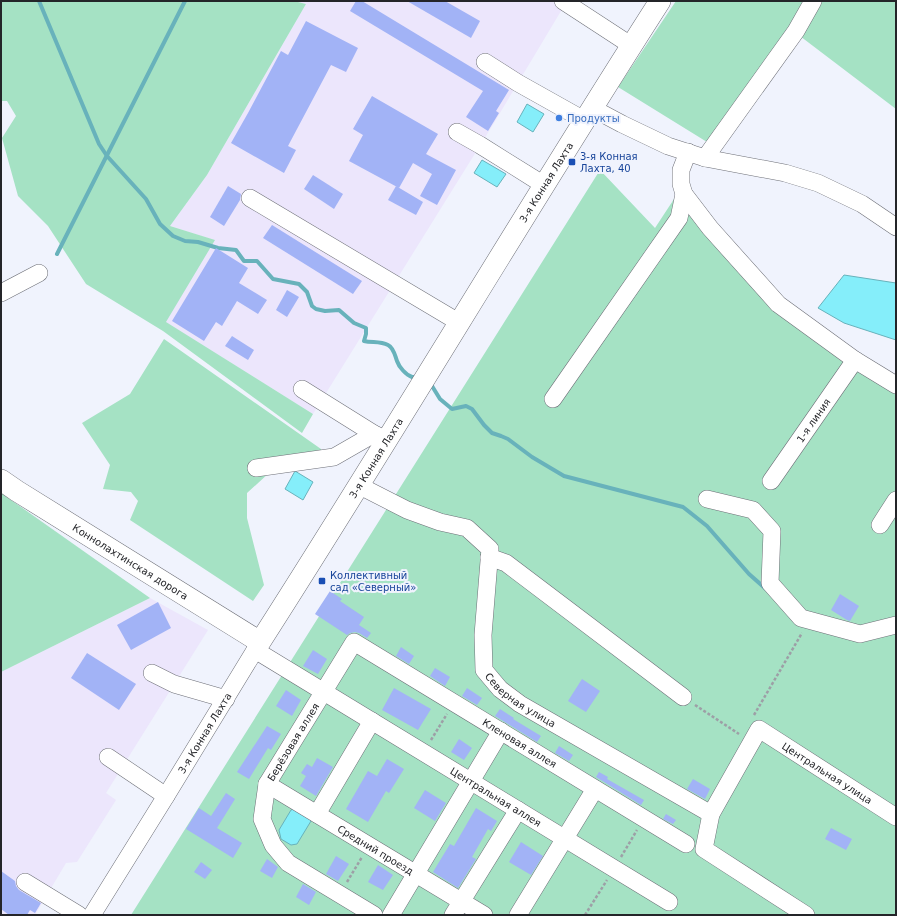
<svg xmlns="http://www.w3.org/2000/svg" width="897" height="916" viewBox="0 0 897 916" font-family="'DejaVu Sans',sans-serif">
  <rect width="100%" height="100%" fill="#f0f3fd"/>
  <g fill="#ece6fc">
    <polygon points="294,1 567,1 494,123 313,414 165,322 214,240 170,226 207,175 306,4"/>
    <polygon points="150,598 208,630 106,793 116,800 77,862 66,863 35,915 1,915 1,672"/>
  </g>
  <g fill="#a5e2c4">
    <polygon points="1,1 294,1 306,4 207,175 170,226 215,240 166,322 313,414 302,433 163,331 86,284 48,226 18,196 2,138 16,116 7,101 1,101"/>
    <polygon points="676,1 896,1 896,109 792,30 707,142 618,87"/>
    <polygon points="600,170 655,228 674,199 777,302 896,379 896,915 131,915"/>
    <polygon points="164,339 321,449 320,464 269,473 247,493 247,518 264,585 253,601 130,520 138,501 131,492 103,489 110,465 82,423 130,394"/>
    <polygon points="1,493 21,507 150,598 1,672"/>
  </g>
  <g fill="#85eefa" stroke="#68b2bb">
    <polygon points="527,104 544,114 533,132 517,122"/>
    <polygon points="482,160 506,174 497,187 474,173"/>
    <polygon points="844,275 896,283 896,340 844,323 818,308"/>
    <polygon points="295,471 313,482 303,500 285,489"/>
    <polygon points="296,808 309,816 311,821 297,844 291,845 281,839 279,830 291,810"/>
  </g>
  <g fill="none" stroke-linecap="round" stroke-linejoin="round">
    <g stroke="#68b2bb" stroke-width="4">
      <path d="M 39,1 L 99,144 L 107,156 L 146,199 L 160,224 L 173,236 L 185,241 L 198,242 L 218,248 L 236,250 L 244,261 L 257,261 L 273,279 L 299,284 L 307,292 L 312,306 L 316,309 L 325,311 L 339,310 L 354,323 L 366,328 L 366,334 L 364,341 C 372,343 380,341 388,345 C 394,348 395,356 397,361 C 399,367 406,375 412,377 C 414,377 416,377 418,377"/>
      <polyline points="57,254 185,1"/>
      <polyline points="429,383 432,386 440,399 452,409 466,406 472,409 484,425 492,433 501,436 508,439 532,457 564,476 683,507 707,526 749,574 766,589"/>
    </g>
  </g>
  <g fill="#a2b3f6">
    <polygon points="356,1 362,1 509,90 496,111 499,113 488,131 466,117 483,91 350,11"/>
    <polygon points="407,1 445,1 480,21 471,38"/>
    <polygon points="306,21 358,48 346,72 331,65 288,146 296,150 284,173 231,143 248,113 281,51 288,55"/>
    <polygon points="372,96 438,134 426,154 456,170 437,205 420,196 432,174 413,163 399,188 349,161 363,135 353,129"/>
    <polygon points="313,175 343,194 334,209 304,189"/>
    <polygon points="228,186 241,194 240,200 224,226 210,217"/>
    <polygon points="396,186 423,202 416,215 388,200"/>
    <polygon points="272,225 362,281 353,294 263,238"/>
    <polygon points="216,248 248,268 239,283 267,300 258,314 237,301 222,326 216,322 204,341 172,321"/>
    <polygon points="287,290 299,297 287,317 276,310"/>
    <polygon points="232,336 254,350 248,360 225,346"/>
    <polygon points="330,591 342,599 340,601 364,617 359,625 371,633 367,638 359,633 355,632 350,633 347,635 315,614"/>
    <polygon points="840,594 859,606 850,621 847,620 831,610"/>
    <polygon points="158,602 171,628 131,650 117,625"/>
    <polygon points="401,647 414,656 409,664 396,656"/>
    <polygon points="313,650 327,659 318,674 303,666"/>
    <polygon points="87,653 136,684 119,710 71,678"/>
    <polygon points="435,668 450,677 445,686 430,676"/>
    <polygon points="582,679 600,691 586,712 568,701"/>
    <polygon points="394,688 431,709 418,730 382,710"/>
    <polygon points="467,688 482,698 477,705 462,696"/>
    <polygon points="286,690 301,700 292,716 276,706"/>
    <polygon points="500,709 514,718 513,719 541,736 537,742 495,716"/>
    <polygon points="267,726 281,734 271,750 268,748 249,779 237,772"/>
    <polygon points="459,739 472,748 464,760 451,752"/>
    <polygon points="559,746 573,755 569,761 555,753"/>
    <polygon points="317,758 333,767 316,796 300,786 306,776 301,773 307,764 312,767"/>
    <polygon points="387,759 404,769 389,793 386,791 368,822 346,809 368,771 377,776"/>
    <polygon points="599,772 608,777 607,779 644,800 641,805 596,777"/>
    <polygon points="693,779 710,789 705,799 687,789"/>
    <polygon points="425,790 446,803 435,821 414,808"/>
    <polygon points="226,793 235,799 217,828 242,843 233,858 186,829 199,808 211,816"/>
    <polygon points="476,808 497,821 491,831 488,829 472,857 476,859 458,888 433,872 450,844 454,846"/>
    <polygon points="666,814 676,820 673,824 663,819"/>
    <polygon points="831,828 852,839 846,850 825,839"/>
    <polygon points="521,842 543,856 531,875 509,862"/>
    <polygon points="336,856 349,864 338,881 326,874"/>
    <polygon points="267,859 278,867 272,878 260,871"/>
    <polygon points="201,862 212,870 205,879 194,872"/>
    <polygon points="378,865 393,875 383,890 368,882"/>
    <polygon points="1,871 15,881 16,886 19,890 41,903 35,913 30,910 27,915 9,915 1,909"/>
    <polygon points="303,884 316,892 309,905 296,897"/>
  </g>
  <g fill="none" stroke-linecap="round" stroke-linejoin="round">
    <g stroke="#6d6f77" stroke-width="18">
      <g id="minor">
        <polyline points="563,1 632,46"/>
        <polyline points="485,62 518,83 584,120"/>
        <polyline points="592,108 622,124 668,146 705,158 785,173 818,183 862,204 896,227"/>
        <polyline points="457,132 480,145 544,185"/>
        <polyline points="688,152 681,170 681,184 684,194 710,228 778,304 855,360 896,385"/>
        <polyline points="705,158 796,31 813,1"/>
        <polyline points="250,198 460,323"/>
        <polyline points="1,293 39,273"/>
        <polyline points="302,389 374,434 383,438"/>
        <polyline points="553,399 679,218 684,194"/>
        <polyline points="256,468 334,457 374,434"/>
        <path id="s1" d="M 771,481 L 855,360"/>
        <path id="s2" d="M 358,485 L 407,510 L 440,522 L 467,528 L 490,549 L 483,635 L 484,670 L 500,689 L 520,704 L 711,814"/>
        <polyline points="707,499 753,510 772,531 770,583 801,618 860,634 896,625"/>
        <polyline points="880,525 896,500"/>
        <polyline points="489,557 506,563 683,697"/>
        <path id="s3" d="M 255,650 L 669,902"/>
        <polyline points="152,673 174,684 226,699"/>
        <polyline points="108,757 166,796"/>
        <path id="s4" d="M 267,784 L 484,915"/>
        <polyline points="317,814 372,721"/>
        <polyline points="25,882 79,915"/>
        <path id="s5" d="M 92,915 L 166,796 L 260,642"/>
        <path id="s6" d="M 374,915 L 288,863 L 273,845 L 262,819 L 267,784 L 354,642 L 686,844"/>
        <polyline points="391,915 501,731"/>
        <polyline points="453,915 518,810"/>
        <polyline points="518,915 595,789"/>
        <path id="s7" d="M 806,915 L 704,849 L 711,814 L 759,729 L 896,817"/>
      </g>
    </g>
    <g stroke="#6d6f77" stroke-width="22">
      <g id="major">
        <path id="s8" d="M 1,480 L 17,491 L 260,642 C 396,430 524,213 660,1"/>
      </g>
    </g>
    <g stroke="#9d9fa6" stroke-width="2.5" stroke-dasharray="3 2" stroke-linecap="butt">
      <polyline points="695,705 739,734"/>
      <polyline points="754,715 802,633"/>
      <polyline points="431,740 447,714"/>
      <polyline points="621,857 637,830"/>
      <polyline points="347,882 362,857"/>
      <polyline points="585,915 607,880"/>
    </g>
    <use href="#minor" stroke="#fff" stroke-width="17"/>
    <use href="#major" stroke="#fff" stroke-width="21"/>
  </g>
  <circle fill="#3f7fe0" stroke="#f0f3fd" stroke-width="1.5" cx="559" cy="118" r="4"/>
  <g fill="#1a4fb4" stroke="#f0f3fd" stroke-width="1.5">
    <rect x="568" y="158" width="8" height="8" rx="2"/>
    <rect x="318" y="577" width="8" height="8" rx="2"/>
  </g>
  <g text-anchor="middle" stroke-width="4" stroke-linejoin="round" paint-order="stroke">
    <g font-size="10" fill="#366cbe" stroke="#f0f3fd" text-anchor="start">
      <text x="567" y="122">Продукты</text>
    </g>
    <g font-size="10" fill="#164399" stroke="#f0f3fd" text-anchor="start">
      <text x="580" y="160">3-я Конная<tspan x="580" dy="12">Лахта, 40</tspan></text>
      <text x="330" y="579">Коллективный<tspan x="330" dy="12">сад «Северный»</tspan></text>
    </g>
    <g font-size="10" fill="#242529" stroke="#f0f3fd">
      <text dy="4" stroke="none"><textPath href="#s8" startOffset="847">3-я Конная Лахта</textPath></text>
      <text dy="4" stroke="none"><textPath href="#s1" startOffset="74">1-я линия</textPath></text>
      <text dy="4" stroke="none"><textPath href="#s8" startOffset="523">3-я Конная Лахта</textPath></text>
      <text dy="4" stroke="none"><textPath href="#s8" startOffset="153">Коннолахтинская дорога</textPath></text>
      <text dy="4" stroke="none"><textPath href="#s2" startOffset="318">Северная улица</textPath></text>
      <text dy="4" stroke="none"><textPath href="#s5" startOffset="214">3-я Конная Лахта</textPath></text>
      <text dy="4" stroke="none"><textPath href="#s6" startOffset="237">Берёзовая аллея</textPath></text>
      <text dy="4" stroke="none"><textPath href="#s6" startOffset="548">Кленовая аллея</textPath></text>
      <text dy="4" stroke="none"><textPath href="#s7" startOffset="336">Центральная улица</textPath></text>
      <text dy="4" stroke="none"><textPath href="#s3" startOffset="282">Центральная аллея</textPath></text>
      <text dy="4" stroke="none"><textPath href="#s4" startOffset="127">Средний проезд</textPath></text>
    </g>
  </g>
  <rect width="897" height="916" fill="none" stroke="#242529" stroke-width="4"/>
</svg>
